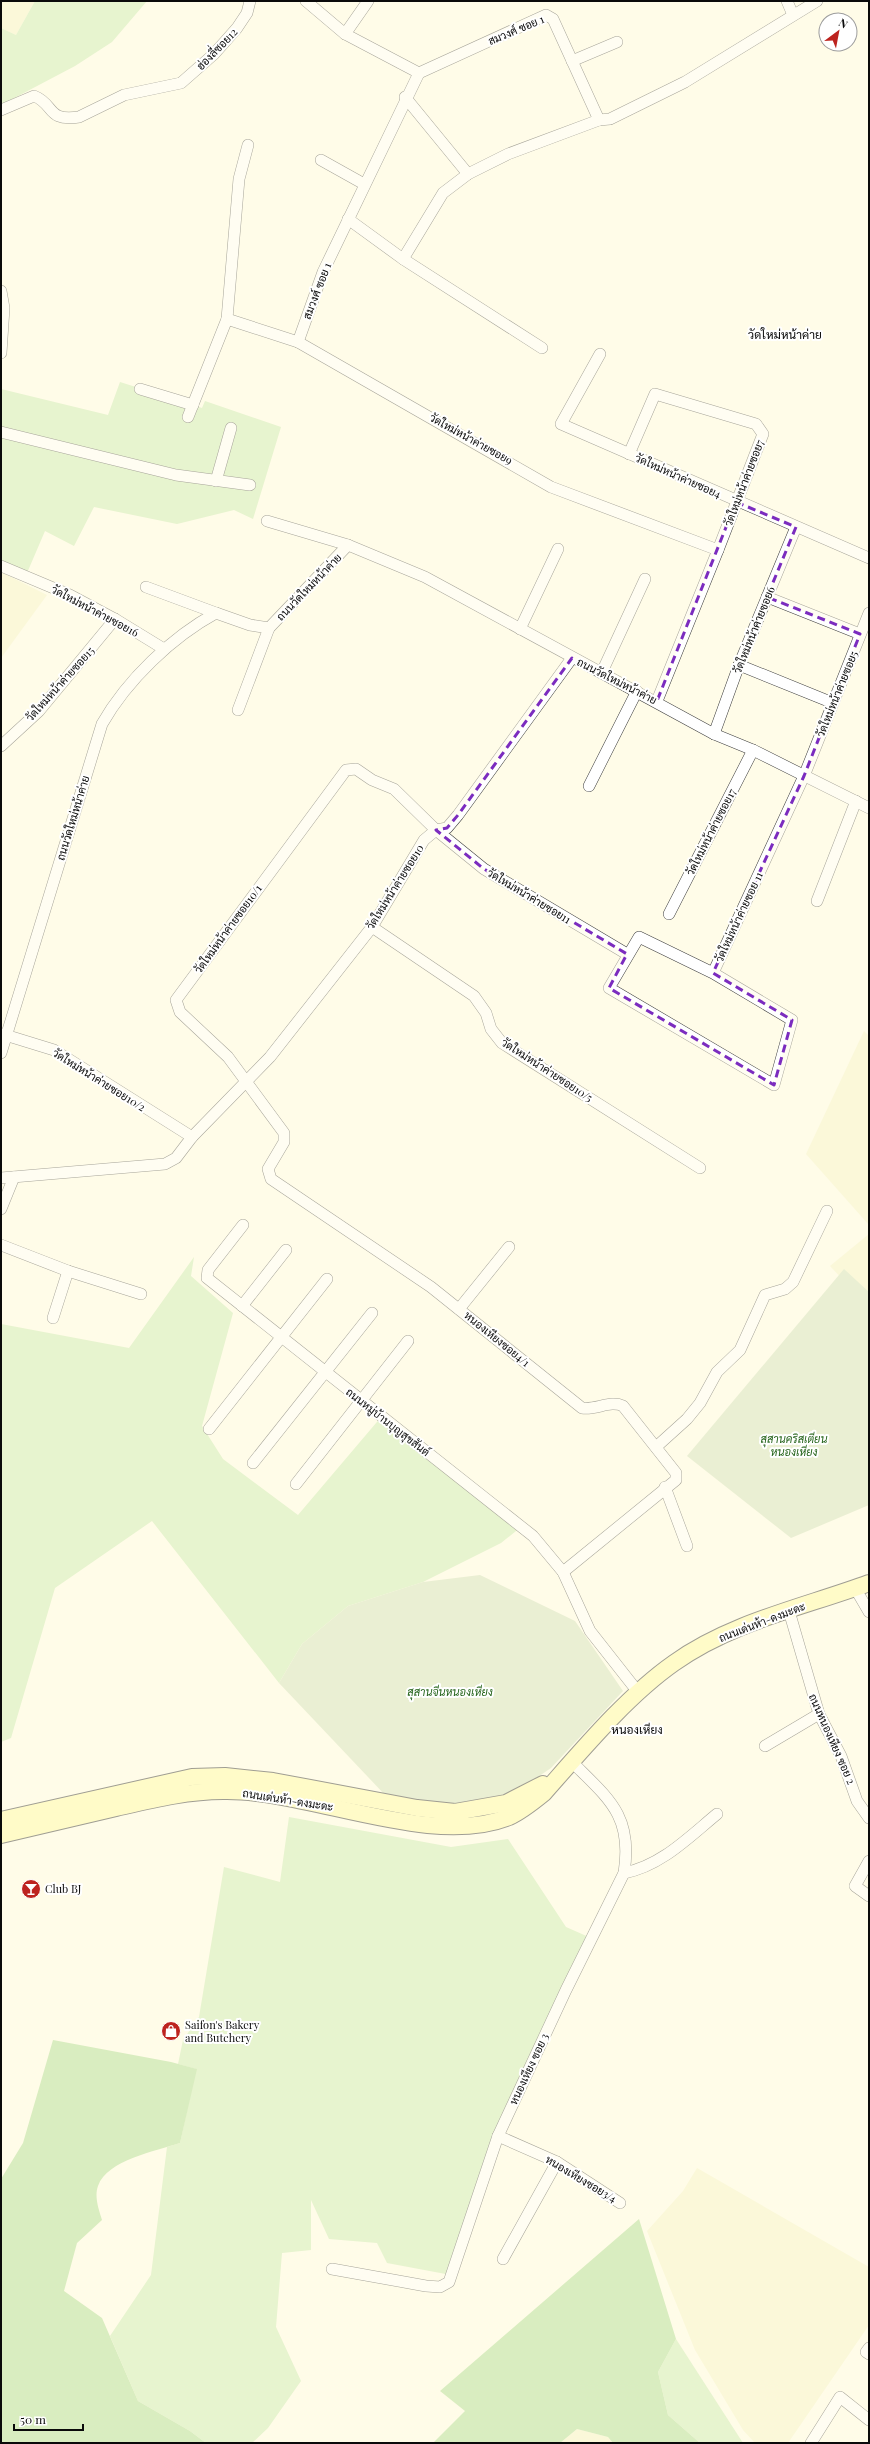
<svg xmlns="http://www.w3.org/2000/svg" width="870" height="2444" viewBox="0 0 870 2444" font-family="'Playfair Display',Sarabun,serif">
  <rect width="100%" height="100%" fill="#fffce8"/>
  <g fill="#f5f4c8">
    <polygon points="1,1 35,1 16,35 1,28"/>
    <polygon points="1,572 47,595 1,658"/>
    <polygon points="864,1031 869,1036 869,1225 806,1154"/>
    <polygon points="869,1234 869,1304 867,1305 830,1266"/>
    <polygon points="697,2168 869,2267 869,2325 788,2443 755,2443 743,2430 695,2350 647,2231 683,2191"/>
    <polygon points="577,2429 608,2437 613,2443 560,2443"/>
  </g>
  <g fill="#caeab1">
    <polygon points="35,1 147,1 112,42 75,66 1,105 1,28 16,35"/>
    <polygon points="120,382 202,408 205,401 281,427 253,519 234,510 177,524 94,507 74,546 45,531 27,573 1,566 1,389 108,415"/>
    <polygon points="194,1257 191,1276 233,1313 202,1426 223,1459 298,1515 382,1416 521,1527 501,1543 423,1582 348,1606 302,1644 279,1683 152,1521 55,1588 11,1738 1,1742 1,1324 129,1348"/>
    <polygon points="289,1817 451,1847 508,1839 566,1927 591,1938 495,2144 451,2275 387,2263 377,2243 329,2239 311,2200 311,2250 282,2253 276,2327 301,2381 268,2428 252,2443 206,2443 190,2431 138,2401 110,2336 151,2275 167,2147 180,2143 196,2069 178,2064 183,2040 199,2017 224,1867 280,1882"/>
    <polygon points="676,2339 743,2443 700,2443 668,2415 658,2372"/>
  </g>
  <g fill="#acdb90">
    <path d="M 53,2040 L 171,2062 L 197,2069 L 180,2143 C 156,2151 107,2160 98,2186 C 94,2197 99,2210 102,2220 L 77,2243 L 64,2291 L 102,2318 L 138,2401 L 190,2431 L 206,2443 L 1,2443 L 1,2179 L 23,2143 Z"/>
    <polygon points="639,2219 676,2339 658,2372 668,2415 700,2443 613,2443 608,2437 577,2429 560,2443 433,2443 465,2411 440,2391"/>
  </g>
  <g fill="#d1e0ba">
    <polygon points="844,1269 869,1292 869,1505 791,1538 687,1456"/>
    <polygon points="480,1575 575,1621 623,1691 551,1768 520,1789 488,1800 445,1806 386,1796 279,1683 302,1644 348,1606 423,1582"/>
  </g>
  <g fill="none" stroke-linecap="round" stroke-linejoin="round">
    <g stroke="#3d3d3d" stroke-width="12">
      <g id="minor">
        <polyline points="306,1 345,34 419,73"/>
        <polyline points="787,1 793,15"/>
        <polyline points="345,34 368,1"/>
        <polyline points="572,61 617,42"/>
        <polyline points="405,97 468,174"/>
        <path d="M 1,110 L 34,96 C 55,104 46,122 79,117 L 124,95 L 181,83 L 214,54 L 237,28 L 247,13 L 250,1"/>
        <polyline points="321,160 364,184"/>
        <polyline points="348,219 403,259 443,193 468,174 508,154 599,120"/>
        <polyline points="403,259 542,348"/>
        <polyline points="1,291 4,308 1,353"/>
        <polyline points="227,319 298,342 551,487 718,550"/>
        <polyline points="298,342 323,272 419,73 546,15 553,19 599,120 610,119 685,82 817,1"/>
        <polyline points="600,354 561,424 869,558"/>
        <polyline points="140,389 193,405"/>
        <polyline points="188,417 227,319 239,179 248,145"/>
        <polyline points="1,432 176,475 250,485"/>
        <polyline points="629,454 655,394 756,424 763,434 718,550 657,701"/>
        <polyline points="216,481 231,428"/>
        <polyline points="267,521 348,545"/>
        <polyline points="1,566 70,595 115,619 164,649"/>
        <polyline points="146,587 216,613"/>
        <polyline points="767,597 860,634"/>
        <polyline points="520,629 558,549"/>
        <polyline points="739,665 833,703"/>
        <polyline points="602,672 645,579"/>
        <polyline points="238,710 269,628"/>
        <polyline points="714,734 739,665 796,527"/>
        <polyline points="1,746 39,711 115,619"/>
        <polyline points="589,786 637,691"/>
        <polyline points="817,901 856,801"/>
        <polyline points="669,914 753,750"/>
        <polyline points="372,927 474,996 486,1013 491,1029 502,1043 700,1168"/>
        <polyline points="713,973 792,1020 774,1085 609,988 639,937 713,973 804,776 869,613"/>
        <polyline points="2,1034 54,1050 192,1137"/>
        <path d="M 1,1053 L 102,724 C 127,680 172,637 216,613 L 250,625 L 269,628 L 348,545 L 425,577 L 714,734 L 753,750 L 869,808"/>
        <polyline points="1,1178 165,1164 176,1158 192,1137 270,1057 372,927 424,840 436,830 447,828 458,815 572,658"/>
        <polyline points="1,1209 14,1177"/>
        <polyline points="243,1225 208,1270 207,1278 533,1536 563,1572 590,1631 638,1692"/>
        <polyline points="1,1245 68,1271 141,1294"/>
        <polyline points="242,1306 286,1250"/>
        <polyline points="459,1309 509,1247"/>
        <polyline points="53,1318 68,1271"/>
        <polyline points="209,1429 327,1279"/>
        <polyline points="656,1447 687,1419 700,1403 717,1372 740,1350 765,1295 785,1289 793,1282 827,1211"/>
        <polyline points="253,1463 372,1313"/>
        <polyline points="296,1484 408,1341"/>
        <polyline points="665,1487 687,1546"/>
        <path d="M 563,1572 L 676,1480 L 676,1473 L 623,1406 C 610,1400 597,1410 582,1408 L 431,1287 L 271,1179 L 268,1169 L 284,1142 L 284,1133 L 228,1057 L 180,1012 L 176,1000 L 346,770 L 356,769 L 372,780 L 394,789 L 436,830 L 484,869 L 627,954"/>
        <polyline points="855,1588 869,1612"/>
        <polyline points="789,1611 819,1714 841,1756 857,1801 869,1818"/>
        <polyline points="765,1746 819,1714"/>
        <polyline points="869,1861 855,1886 869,1896"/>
        <path d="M 624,1873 C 661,1866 689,1837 717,1814"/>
        <polyline points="498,2136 557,2162 620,2203"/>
        <polyline points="503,2259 557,2162"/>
        <path d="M 332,2269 L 426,2286 L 440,2287 L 449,2282 L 498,2136 L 566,1990 L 624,1873 C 633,1816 609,1799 573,1763"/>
        <polyline points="869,2348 866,2352 869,2354"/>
        <polyline points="811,2443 840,2397 869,2420"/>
      </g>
    </g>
    <g stroke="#2c2c2c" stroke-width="18">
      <g id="secondary">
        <polyline points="1,1820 192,1777 225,1776 273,1781 417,1808 455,1812 506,1803 543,1784"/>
        <path d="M 1,1835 C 39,1826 78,1817 116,1808 C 151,1800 187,1791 223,1791 C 307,1789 431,1849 509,1817 C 522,1811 533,1802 544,1793 C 582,1750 627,1696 674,1663 C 731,1622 804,1607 869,1583"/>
      </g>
    </g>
    <use href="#minor" stroke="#fff" stroke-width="11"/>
    <use href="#secondary" stroke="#fffba3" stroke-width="16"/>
  </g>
  <path d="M0 0H870V2444H0ZM 736,502 L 796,527 L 767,597 L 860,634 L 804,776 L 713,973 L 792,1020 L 774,1085 L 609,988 L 627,954 L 484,869 L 436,830 L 447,828 L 458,815 L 572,658 L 657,701 Z" fill="#fffce8" fill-opacity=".55" fill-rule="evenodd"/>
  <path fill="none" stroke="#7b2cbf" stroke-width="3" stroke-dasharray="8 5" stroke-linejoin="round" d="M 736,502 L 796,527 L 767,597 L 860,634 L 804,776 L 713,973 L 792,1020 L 774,1085 L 609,988 L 627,954 L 484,869 L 436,830 L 447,828 L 458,815 L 572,658 L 657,701 Z"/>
  <defs>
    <g id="bar-disc" transform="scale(1)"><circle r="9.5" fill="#bd231f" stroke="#fff"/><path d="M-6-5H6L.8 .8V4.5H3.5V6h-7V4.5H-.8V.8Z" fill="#fff"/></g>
    <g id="shop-disc" transform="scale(1)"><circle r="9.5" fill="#bd231f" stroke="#fff"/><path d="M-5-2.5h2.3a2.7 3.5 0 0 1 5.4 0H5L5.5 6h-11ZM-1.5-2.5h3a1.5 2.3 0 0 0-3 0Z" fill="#fff"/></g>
  </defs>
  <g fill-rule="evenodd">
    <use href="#bar-disc" x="31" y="1889"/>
    <use href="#shop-disc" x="171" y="2031"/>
  </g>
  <g text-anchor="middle" stroke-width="4" stroke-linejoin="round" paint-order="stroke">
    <g font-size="11" fill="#0a0a0a" stroke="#fff">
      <text transform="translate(516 30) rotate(-23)" y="4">สมวงศ์ ซอย 1</text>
      <text transform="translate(217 49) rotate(-46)" y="4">ฮ่องลี่ซอย12</text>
      <text transform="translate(317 291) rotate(-69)" y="4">สมวงศ์ ซอย 1</text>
      <text transform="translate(471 439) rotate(29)" y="4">วัดใหม่หน้าค่ายซอย9</text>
      <text transform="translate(678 476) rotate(24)" y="4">วัดใหม่หน้าค่ายซอย4</text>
      <text transform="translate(744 483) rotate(-69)" y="4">วัดใหม่หน้าค่ายซอย7</text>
      <text transform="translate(309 587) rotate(-46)" y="4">ถนนวัดใหม่หน้าค่าย</text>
      <text transform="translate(95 611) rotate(28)" y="4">วัดใหม่หน้าค่ายซอย16</text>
      <text transform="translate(754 630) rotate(-68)" y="4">วัดใหม่หน้าค่ายซอย6</text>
      <text transform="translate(617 681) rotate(27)" y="4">ถนนวัดใหม่หน้าค่าย</text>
      <text transform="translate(60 684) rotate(-48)" y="4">วัดใหม่หน้าค่ายซอย15</text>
      <text transform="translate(837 694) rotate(-68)" y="4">วัดใหม่หน้าค่ายซอย5</text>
      <text transform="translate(73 818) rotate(-73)" y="4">ถนนวัดใหม่หน้าค่าย</text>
      <text transform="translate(711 832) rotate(-63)" y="4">วัดใหม่หน้าค่ายซอย17</text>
      <text transform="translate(395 887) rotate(-58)" y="4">วัดใหม่หน้าค่ายซอย10</text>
      <text transform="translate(529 896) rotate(31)" y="4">วัดใหม่หน้าค่ายซอย11</text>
      <text transform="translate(739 917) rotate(-65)" y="4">วัดใหม่หน้าค่ายซอย 11</text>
      <text transform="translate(228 929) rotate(-54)" y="4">วัดใหม่หน้าค่ายซอย10/1</text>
      <text transform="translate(547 1070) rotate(33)" y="4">วัดใหม่หน้าค่ายซอย10/5</text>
      <text transform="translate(99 1080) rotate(32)" y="4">วัดใหม่หน้าค่ายซอย10/2</text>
      <text transform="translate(497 1339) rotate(39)" y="4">หนองเหียงซอย4/1</text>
      <text transform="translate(388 1422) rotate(38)" y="4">ถนนหมู่บ้านบุญสุขสันต์</text>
      <text transform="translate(762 1622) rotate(-21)" y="4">ถนนเด่นห้า-ดงมะดะ</text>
      <text transform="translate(832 1739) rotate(66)" y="4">ถนนหนองเหียง ซอย 2</text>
      <text transform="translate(288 1800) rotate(9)" y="4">ถนนเด่นห้า-ดงมะดะ</text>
      <text transform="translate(529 2069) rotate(-65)" y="4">หนองเหียง ซอย 3</text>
      <text transform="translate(581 2179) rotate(31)" y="4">หนองเหียงซอย3/4</text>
    </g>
    <g font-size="11" font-style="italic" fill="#24631a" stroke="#fff">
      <text x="794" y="1443">สุสานคริสเตียน<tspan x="794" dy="13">หนองเหียง</tspan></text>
      <text x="450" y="1696">สุสานจีนหนองเหียง</text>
    </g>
    <g font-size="11" fill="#0a0a0a" stroke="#fff" text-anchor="start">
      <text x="45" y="1893">Club BJ</text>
      <text x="185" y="2029">Saifon's Bakery<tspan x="185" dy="13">and Butchery</tspan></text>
    </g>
    <g font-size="12" fill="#0a0a0a" stroke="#fff">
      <text x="785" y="339">วัดใหม่หน้าค่าย</text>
      <text x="637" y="1734">หนองเหียง</text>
    </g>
  </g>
  <rect width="870" height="2444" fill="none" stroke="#0a0a0a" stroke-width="4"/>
  <g transform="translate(838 32) rotate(32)"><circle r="19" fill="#ffffff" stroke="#9d9d9d"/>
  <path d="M0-3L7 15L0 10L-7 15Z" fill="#bd231f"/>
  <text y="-6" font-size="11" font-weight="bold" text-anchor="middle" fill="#0a0a0a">N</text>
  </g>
  <path d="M14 2424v6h69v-6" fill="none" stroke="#0a0a0a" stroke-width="2"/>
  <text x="20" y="2424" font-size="12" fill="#0a0a0a" stroke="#ffffff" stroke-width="3" paint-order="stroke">50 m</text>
</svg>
